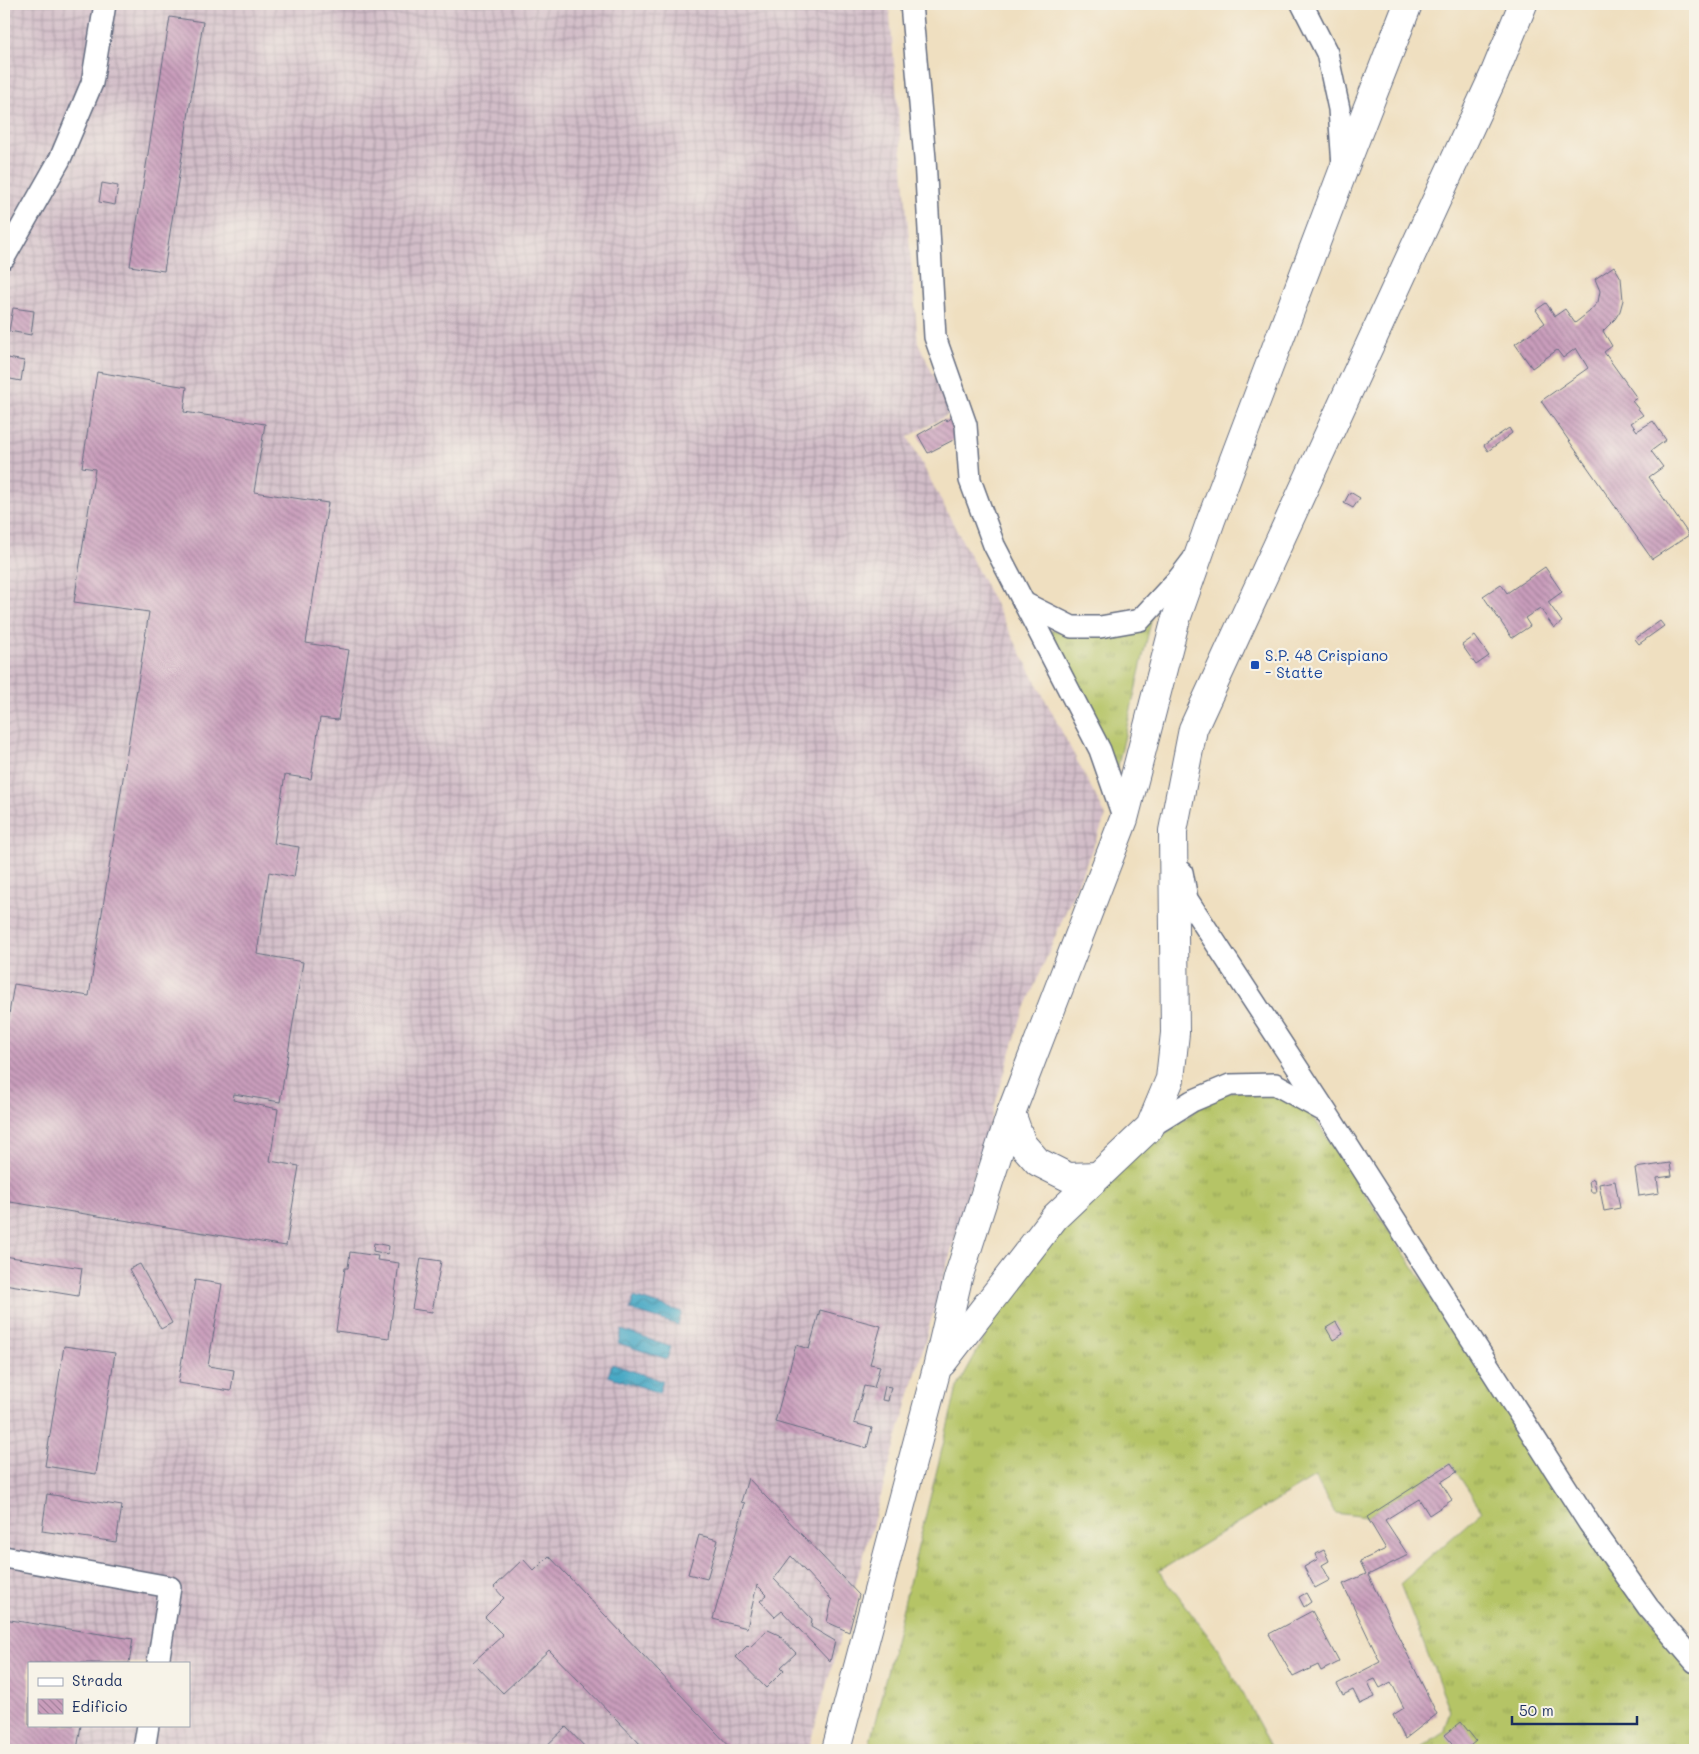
<svg xmlns="http://www.w3.org/2000/svg" width="1699" height="1754" viewBox="0 0 1699 1754" font-family="Mali,sans-serif">
  <defs>
    <pattern id="industrial-grid" width="8" height="8" patternUnits="userSpaceOnUse" patternTransform="scale(1.25)"><rect width="8" height="8" fill="#d2bdc8"/><path d="M0 4h8M4 0v8" fill="none" stroke="#aa9aa6"/></pattern>
    <pattern id="grass-tufts" width="24" height="20" patternUnits="userSpaceOnUse" patternTransform="scale(1.25)"><rect width="24" height="20" fill="#b5c466"/><path d="M3 7l-1-3M5 7V3M7 7l1-3M15 17l-1-3M17 17v-4M19 17l1-3" fill="none" stroke="#92a057"/></pattern>
    <pattern id="water-waves" width="16" height="10" patternUnits="userSpaceOnUse" patternTransform="scale(1.25)"><rect width="16" height="10" fill="#45a7c4"/><path d="M0 5q4-4 8 0t8 0" fill="none" stroke="#3988a2"/></pattern>
    <pattern id="building-back-hatch" width="6" height="6" patternUnits="userSpaceOnUse" patternTransform="scale(1.25)"><rect width="6" height="6" fill="#c99dbb"/><path d="M-1 5l2 2M0 0l6 6M5-1l2 2" fill="none" stroke="#a2809b"/></pattern>
  </defs>
  <rect width="100%" height="100%" fill="#f7f3e8"/>
  <filter id="ink" filterUnits="userSpaceOnUse"><feTurbulence type="fractalNoise" baseFrequency=".02" numOctaves="2"/><feDisplacementMap in="SourceGraphic" scale="10" xChannelSelector="R" yChannelSelector="G"/><feConvolveMatrix kernelMatrix="1 2 1 2 8 2 1 2 1" color-interpolation-filters="sRGB"/></filter>
  <filter id="wash" filterUnits="userSpaceOnUse"><feTurbulence type="fractalNoise" baseFrequency=".0096" numOctaves="4" result="noise"/><feDisplacementMap in="SourceGraphic" scale="20" xChannelSelector="R" yChannelSelector="G"/><feGaussianBlur stdDeviation="1.12" result="paint"/><feColorMatrix in="noise" values="0 0 0 0 0 0 0 0 0 0 0 0 0 0 0 0 0 1.4 0 .05"/><feComposite in="paint" operator="in"/></filter>
  <g filter="url(#wash)">
    <rect width="100%" height="100%" fill="#efdfc0"/>
    <path fill="url(#industrial-grid)" fill-rule="evenodd" d="M 4,4 L 889,4 L 918,342 L 951,413 L 908,437 L 1106,816 L 1021,1018 L 942,1282 L 808,1750 L 4,1750 ZM 29,1663 L 189,1663 L 189,1725 L 29,1725 Z"/>
    <g fill="url(#grass-tufts)" stroke="#687a62">
      <polygon points="1152,617 1117,770 1050,631"/>
      <polygon points="1257,1086 1304,1103 1639,1606 1695,1672 1695,1750 1418,1750 1443,1733 1450,1710 1400,1584 1482,1511 1451,1464 1367,1517 1335,1513 1315,1477 1159,1571 1219,1650 1273,1750 868,1750 957,1388 1028,1258 1119,1168 1215,1096"/>
    </g>
    <g fill="url(#water-waves)" stroke="#306b91">
      <polygon points="634,1297 682,1312 678,1325 630,1310"/>
      <polygon points="622,1330 671,1347 667,1359 618,1343"/>
      <polygon points="612,1364 663,1381 659,1393 608,1376"/>
    </g>
    <g id="blocks">
      <g fill="url(#building-back-hatch)">
        <polygon points="170,17 203,22 164,271 130,266"/>
        <polygon points="102,183 118,186 115,205 99,202"/>
        <polygon points="1614,266 1621,278 1623,300 1620,311 1615,319 1603,331 1612,346 1604,352 1637,398 1632,401 1643,415 1631,423 1637,431 1653,421 1666,440 1651,451 1663,467 1649,477 1689,535 1652,559 1541,401 1588,368 1576,348 1563,358 1557,350 1532,368 1515,344 1545,323 1536,310 1546,303 1555,316 1565,309 1575,323 1589,312 1598,302 1600,291 1595,279"/>
        <polygon points="13,308 34,311 31,335 9,331"/>
        <polygon points="8,358 24,361 21,381 5,378"/>
        <polygon points="97,372 187,387 184,412 265,424 254,492 328,503 306,643 349,650 338,720 320,718 311,779 285,775 274,843 299,847 294,877 269,872 257,954 303,962 280,1102 234,1094 233,1100 278,1109 270,1161 299,1166 286,1246 4,1201 4,1044 14,984 89,996 149,612 74,602 95,469 82,467"/>
        <polygon points="953,417 963,435 928,453 918,435 946,419 947,421"/>
        <polygon points="1509,428 1512,433 1488,451 1484,445"/>
        <polygon points="1350,492 1360,498 1353,508 1344,503"/>
        <polygon points="1545,567 1562,592 1548,602 1562,622 1554,628 1540,608 1525,618 1530,626 1512,638 1483,596 1501,584 1507,593"/>
        <polygon points="1660,621 1664,626 1639,644 1635,639"/>
        <polygon points="1475,636 1489,656 1476,665 1462,645"/>
        <polygon points="1670,1163 1672,1176 1657,1178 1659,1193 1639,1196 1635,1168"/>
        <polygon points="1594,1179 1596,1192 1591,1192 1589,1181"/>
        <polygon points="1615,1181 1620,1208 1604,1211 1599,1184"/>
        <polygon points="374,1243 389,1246 388,1254 373,1251"/>
        <polygon points="350,1252 378,1256 377,1260 399,1263 389,1338 336,1331 345,1268 348,1268"/>
        <polygon points="4,1256 82,1268 78,1296 4,1284"/>
        <polygon points="421,1258 441,1261 432,1312 412,1309"/>
        <polygon points="140,1264 172,1323 161,1329 129,1269"/>
        <polygon points="195,1280 222,1284 208,1366 234,1370 231,1391 178,1383"/>
        <polygon points="820,1310 881,1326 870,1364 880,1366 874,1388 864,1386 854,1423 872,1428 867,1448 775,1422 796,1345 809,1349"/>
        <polygon points="1336,1322 1343,1334 1333,1340 1326,1328"/>
        <polygon points="64,1346 115,1353 96,1474 45,1466"/>
        <polygon points="885,1386 891,1387 888,1401 882,1400"/>
        <polygon points="1451,1463 1457,1472 1441,1482 1452,1500 1429,1515 1419,1499 1385,1520 1408,1555 1368,1575 1437,1714 1405,1739 1393,1715 1404,1708 1391,1682 1380,1688 1375,1679 1368,1682 1375,1697 1360,1704 1353,1690 1343,1695 1337,1684 1380,1662 1343,1584 1366,1574 1360,1561 1386,1549 1367,1517"/>
        <polygon points="748,1478 859,1595 849,1632 827,1622 832,1600 791,1556 774,1579 812,1619 811,1627 835,1641 830,1662 782,1611 775,1617 760,1601 767,1595 757,1585 747,1628 713,1619 745,1503 741,1502"/>
        <polygon points="47,1494 122,1506 116,1542 42,1531"/>
        <polygon points="699,1535 718,1540 707,1579 688,1574"/>
        <polygon points="1324,1550 1329,1561 1322,1565 1330,1580 1315,1588 1304,1567 1318,1559 1316,1554"/>
        <polygon points="549,1556 733,1750 646,1750 549,1650 503,1693 473,1662 503,1635 485,1617 504,1598 494,1587 523,1559 534,1571"/>
        <polygon points="1306,1593 1311,1602 1304,1607 1299,1597"/>
        <polygon points="1312,1611 1339,1662 1321,1671 1318,1665 1293,1677 1269,1634"/>
        <polygon points="4,1619 133,1639 129,1663 29,1663 29,1725 81,1725 77,1750 4,1750"/>
        <polygon points="768,1630 779,1635 796,1653 781,1667 784,1670 766,1688 736,1657 748,1645 750,1647"/>
        <polygon points="1461,1722 1476,1741 1465,1750 1458,1750 1445,1735"/>
        <polygon points="566,1727 588,1750 542,1750"/>
      </g>
    </g>
  </g>
  <g filter="url(#ink)">
    <use href="#blocks" fill-opacity="0" stroke="#656d80" stroke-width="1"/>
    <g fill="none" stroke-linecap="round" stroke-linejoin="round">
      <g stroke="#656d80" stroke-width="24">
        <g id="minor">
          <polyline points="911,4 925,159 935,337 966,425 970,480 994,545 1024,603"/>
          <polyline points="1302,4 1327,53 1339,109 1343,166"/>
          <polyline points="4,258 60,159 92,83 105,4"/>
          <polyline points="1124,819 1100,750 1024,603 1072,627 1100,627 1140,620 1179,578 1192,561"/>
          <polyline points="1182,872 1187,899 1327,1113 1589,1523 1648,1607 1695,1662"/>
          <polyline points="1150,1127 1192,1101 1230,1085 1275,1084 1324,1111"/>
          <polyline points="4,1557 170,1587 158,1663"/>
          <polyline points="144,1750 148,1725"/>
        </g>
      </g>
      <g stroke="#656d80" stroke-width="30">
        <g id="major">
          <polyline points="1011,1113 1022,1144 1038,1162 1068,1177 1098,1176"/>
          <polyline points="942,1363 1055,1217 1150,1127 1170,1079 1175,1033 1173,831 1193,729 1494,75 1523,4"/>
          <polyline points="836,1750 937,1368 958,1278 1011,1113 1124,819 1175,622 1211,520 1343,171 1408,4"/>
        </g>
      </g>
      <use href="#minor" stroke="#fff" stroke-width="21"/>
      <use href="#major" stroke="#fff" stroke-width="28"/>
    </g>
  </g>
  <rect fill="#1a4fb4" stroke="#f7f3e8" stroke-width="2" x="1250" y="660" width="10" height="10" rx="2.5"/>
  <g text-anchor="middle" stroke-width="4.5" stroke-linejoin="round" paint-order="stroke">
    <g font-size="15" fill="#164399" stroke="#f7f3e8" text-anchor="start">
      <text x="1265" y="661">S.P. 48 Crispiano<tspan x="1265" dy="17">- Statte</tspan></text>
    </g>
  </g>
  <rect width="1699" height="1754" fill="none" stroke="#f7f3e8" stroke-width="20"/>
  <rect x="28" y="1662" width="162" height="65" fill="#f7f3e8" stroke="#9fa5b1"/>
  <rect x="38" y="1678" width="25" height="8" fill="#ffffff" stroke="#9fa5b1"/>
  <text x="72" y="1686" font-size="15" fill="#1b2f5e">Strada</text>
  <rect x="38" y="1699" width="25" height="15" fill="url(#building-back-hatch)" stroke="#9fa5b1"/>
  <text x="72" y="1712" font-size="15" fill="#1b2f5e">Edificio</text>
  <path d="M1512 1716v8h125v-8" fill="none" stroke="#1b2f5e" stroke-width="2.5"/>
  <text x="1519" y="1716" font-size="15" fill="#1b2f5e" stroke="#f7f3e8" stroke-width="4" paint-order="stroke">50 m</text>
</svg>
